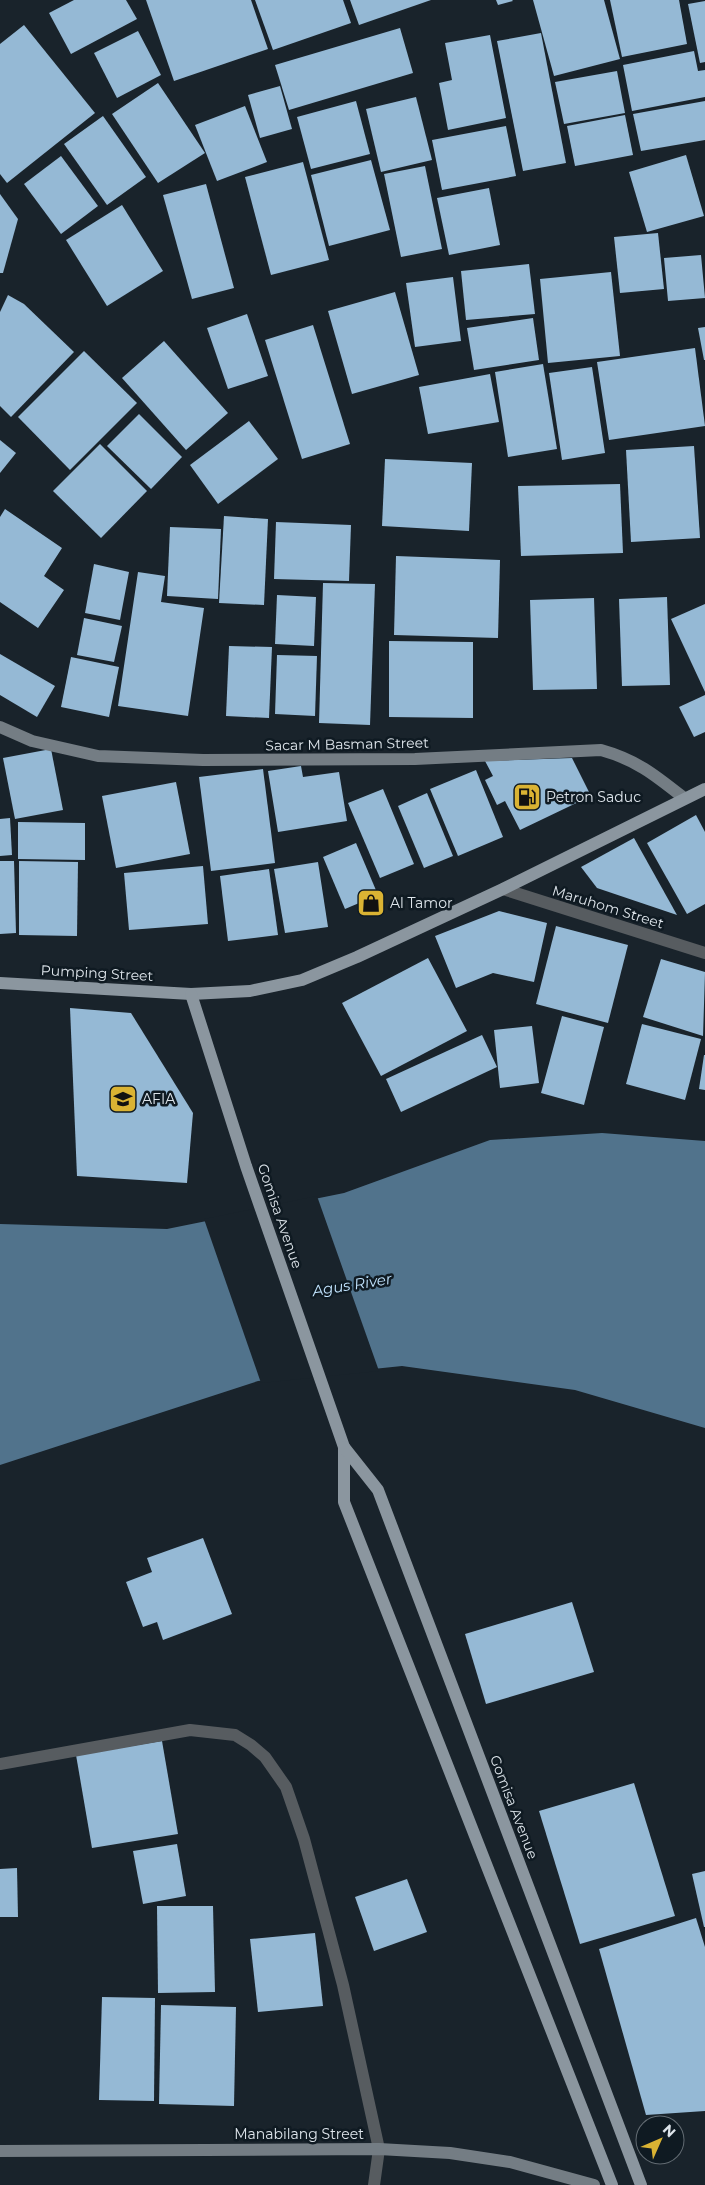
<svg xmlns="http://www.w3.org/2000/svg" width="705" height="2185" viewBox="0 0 705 2185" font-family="Montserrat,sans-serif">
  <rect width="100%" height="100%" fill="#19232b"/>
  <polygon fill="#51738c" points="602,1133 705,1141 705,1428 575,1390 402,1366 258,1381 0,1465 0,1224 167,1229 344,1193 490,1140"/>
  <polygon fill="#19232b" points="317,1196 379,1371 261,1383 204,1219"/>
  <g fill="#95b9d5">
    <polygon points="74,0 126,0 137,19 71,54 49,13"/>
    <polygon points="146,0 251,0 268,49 174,81"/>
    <polygon points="255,0 343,0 351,23 273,50"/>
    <polygon points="350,0 431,0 359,25"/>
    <polygon points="496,0 512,0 513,1 498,5"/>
    <polygon points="533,0 604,0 620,59 554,76"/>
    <polygon points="610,0 679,0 687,44 622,57"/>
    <polygon points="705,1 705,62 700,63 688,4"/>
    <polygon points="24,25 95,113 7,183 0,174 0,44"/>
    <polygon points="400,28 413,73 289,110 275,65"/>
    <polygon points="138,31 161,75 117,98 94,53"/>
    <polygon points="541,33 566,163 523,171 497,41"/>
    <polygon points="490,35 506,118 448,130 439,83 452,80 445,43"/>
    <polygon points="694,51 698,71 705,70 705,97 632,111 623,65"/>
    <polygon points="617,71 625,113 564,124 555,82"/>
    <polygon points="158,83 205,153 158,183 112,114"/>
    <polygon points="280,86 292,129 260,138 248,95"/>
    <polygon points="416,97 432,160 381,172 366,109"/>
    <polygon points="356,101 370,154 311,169 297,117"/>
    <polygon points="705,101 705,140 641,151 633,114"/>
    <polygon points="245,106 267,162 217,181 195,125"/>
    <polygon points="625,115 633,155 575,166 567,126"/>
    <polygon points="103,116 146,177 107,205 64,144"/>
    <polygon points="506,126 516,176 442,190 432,140"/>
    <polygon points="686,155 704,216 647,232 629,172"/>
    <polygon points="61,156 98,206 61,234 24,184"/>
    <polygon points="371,160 390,230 329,246 311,175"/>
    <polygon points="303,162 329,260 271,275 245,177"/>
    <polygon points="425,166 442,249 401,257 384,174"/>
    <polygon points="206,184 234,288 192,299 163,195"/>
    <polygon points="489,188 500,245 449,255 437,198"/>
    <polygon points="0,194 18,219 3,273 0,273"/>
    <polygon points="122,205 163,271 107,306 66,240"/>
    <polygon points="658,233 664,289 620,293 614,237"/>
    <polygon points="701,255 705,298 668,301 664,258"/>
    <polygon points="529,264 535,314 466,320 461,271"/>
    <polygon points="611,272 620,356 548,363 540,279"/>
    <polygon points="453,277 461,341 415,347 406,283"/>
    <polygon points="395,292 419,375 352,394 328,311"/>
    <polygon points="8,295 24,304 74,352 11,417 0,406 0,312"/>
    <polygon points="247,314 268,376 228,389 207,328"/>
    <polygon points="533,318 539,360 474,370 467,328"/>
    <polygon points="313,325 350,444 302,459 265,340"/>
    <polygon points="705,327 705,360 704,360 698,328"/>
    <polygon points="164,341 228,413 186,450 122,378"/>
    <polygon points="695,348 705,426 609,440 597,362"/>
    <polygon points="84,351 137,403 70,470 18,417"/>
    <polygon points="543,364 557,449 508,457 495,372"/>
    <polygon points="592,367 605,453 562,460 549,373"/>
    <polygon points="490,374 499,422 428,434 419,387"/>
    <polygon points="139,414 182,457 151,489 107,446"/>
    <polygon points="249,421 278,459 218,504 190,465"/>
    <polygon points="0,440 16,453 0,473"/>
    <polygon points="100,444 147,491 101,538 53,491"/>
    <polygon points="694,446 700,538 631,542 626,450"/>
    <polygon points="385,459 472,463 469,531 382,526"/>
    <polygon points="620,484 623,553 521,556 518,486"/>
    <polygon points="5,509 62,548 44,576 64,590 38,628 0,602 0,517"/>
    <polygon points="224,516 268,519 264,605 219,603"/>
    <polygon points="276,522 351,525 349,581 274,579"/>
    <polygon points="170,527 221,529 218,599 167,596"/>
    <polygon points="396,556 500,560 498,638 394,635"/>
    <polygon points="94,564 129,572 120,620 85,613"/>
    <polygon points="138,572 165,576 161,602 204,608 188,716 118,706"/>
    <polygon points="323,583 375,584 370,725 319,723"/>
    <polygon points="277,595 316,597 314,646 275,644"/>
    <polygon points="667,597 670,685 622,686 619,599"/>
    <polygon points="594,598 597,689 533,690 530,600"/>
    <polygon points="705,604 705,692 671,619"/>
    <polygon points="84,618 122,626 114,662 77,655"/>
    <polygon points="389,641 473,642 473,718 389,717"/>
    <polygon points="229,646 272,647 269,718 226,716"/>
    <polygon points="0,654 55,686 37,717 0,695"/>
    <polygon points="277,655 317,656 315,716 275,714"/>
    <polygon points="71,657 119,667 109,717 61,707"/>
    <polygon points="705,695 705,732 694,737 679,707"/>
    <polygon points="51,749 63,810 15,819 3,758"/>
    <polygon points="572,758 591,796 520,830 505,801 497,805 485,780 493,776 485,761"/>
    <polygon points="301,766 303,777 339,772 347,821 278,832 268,771"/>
    <polygon points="263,769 275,863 211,871 199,777"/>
    <polygon points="476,770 503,837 458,856 430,789"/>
    <polygon points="176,782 190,854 116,868 102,796"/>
    <polygon points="383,789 414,864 380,878 348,803"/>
    <polygon points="427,793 453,856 424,868 398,806"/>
    <polygon points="696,815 705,832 705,904 687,914 647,843"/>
    <polygon points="10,818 12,855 0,856 0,819"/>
    <polygon points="18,822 85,823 85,860 18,859"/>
    <polygon points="634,838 677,915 597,888 581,867"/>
    <polygon points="356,843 378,895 345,909 323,857"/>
    <polygon points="0,861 14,861 16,933 0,934"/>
    <polygon points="19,861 78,862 77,936 19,935"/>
    <polygon points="318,862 328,927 285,933 274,869"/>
    <polygon points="203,866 208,924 129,930 124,873"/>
    <polygon points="269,869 278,935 228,941 220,876"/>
    <polygon points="499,911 547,923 534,982 493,973 456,988 435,936"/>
    <polygon points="556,926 628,945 608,1023 536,1004"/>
    <polygon points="428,958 467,1031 381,1076 342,1003"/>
    <polygon points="661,959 705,972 703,1036 643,1017"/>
    <polygon points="70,1008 131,1013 193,1113 187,1183 77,1176"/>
    <polygon points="562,1016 604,1027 584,1105 541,1093"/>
    <polygon points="642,1024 701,1039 685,1100 626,1084"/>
    <polygon points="532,1026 539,1083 500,1088 494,1030"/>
    <polygon points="482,1035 497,1067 401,1112 386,1079"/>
    <polygon points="704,1055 705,1055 705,1090 699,1089"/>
    <polygon points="203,1538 232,1614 163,1640 157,1622 143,1627 126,1582 152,1572 147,1558"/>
    <polygon points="572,1602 594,1672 486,1704 465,1634"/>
    <polygon points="162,1741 178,1834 92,1848 76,1755"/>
    <polygon points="634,1783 675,1916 580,1944 539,1811"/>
    <polygon points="177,1844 186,1896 143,1904 133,1851"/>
    <polygon points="17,1868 18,1917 0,1917 0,1869"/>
    <polygon points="705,1871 705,1927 704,1927 692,1874"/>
    <polygon points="407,1879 427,1932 374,1951 355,1897"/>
    <polygon points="157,1906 213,1906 215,1992 158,1993"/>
    <polygon points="696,1918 705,1947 705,2111 646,2115 599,1949"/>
    <polygon points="315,1933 323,2006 258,2012 250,1939"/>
    <polygon points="102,1997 155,1998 154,2101 99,2100"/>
    <polygon points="161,2005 236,2007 234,2106 159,2104"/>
  </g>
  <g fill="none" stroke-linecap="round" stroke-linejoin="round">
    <g stroke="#575c60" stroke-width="12">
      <polyline points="503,889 705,953"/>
      <polyline points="0,1764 190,1730 235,1735 251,1745 265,1757 286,1787 304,1839 343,1985 379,2149 374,2185"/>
    </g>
    <g stroke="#747d84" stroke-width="12">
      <path d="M 0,727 L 32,741 L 98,756 L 203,760 L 415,759 L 601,750 C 637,760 655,775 684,798"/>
      <polyline points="0,2151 379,2149 450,2153 510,2162 594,2185"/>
    </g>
    <g stroke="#8b969f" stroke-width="12">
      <polyline points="0,983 191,994 250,991 302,980 357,957 503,889 705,789"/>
      <polyline points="191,994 246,1166 344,1447 344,1502 612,2185"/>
      <polyline points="344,1447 378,1490 641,2185"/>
    </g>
  </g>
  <defs>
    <g id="fuel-square" transform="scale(1.4375)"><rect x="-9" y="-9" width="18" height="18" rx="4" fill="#dab333" stroke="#0f1a22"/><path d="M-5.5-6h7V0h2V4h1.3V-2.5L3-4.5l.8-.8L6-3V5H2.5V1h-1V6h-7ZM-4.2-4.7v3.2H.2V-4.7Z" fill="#111"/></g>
    <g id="shop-square" transform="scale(1.4375)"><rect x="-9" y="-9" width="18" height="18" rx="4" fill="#dab333" stroke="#0f1a22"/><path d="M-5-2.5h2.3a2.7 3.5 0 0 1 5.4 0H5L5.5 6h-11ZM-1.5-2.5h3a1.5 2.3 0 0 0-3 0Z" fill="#111"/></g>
    <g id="school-square" transform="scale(1.4375)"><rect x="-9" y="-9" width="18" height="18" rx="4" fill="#dab333" stroke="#0f1a22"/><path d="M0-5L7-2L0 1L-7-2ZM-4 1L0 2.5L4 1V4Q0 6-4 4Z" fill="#111"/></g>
  </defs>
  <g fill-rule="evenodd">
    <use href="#fuel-square" x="527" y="797"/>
    <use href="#shop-square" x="371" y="903"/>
    <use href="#school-square" x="123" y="1099"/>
  </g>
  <g text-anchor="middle" stroke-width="5" stroke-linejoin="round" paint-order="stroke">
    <g font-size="14" fill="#dee5eb" stroke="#0f1a22">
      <text transform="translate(347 744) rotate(-1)" y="5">Sacar M Basman Street</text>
      <text transform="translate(608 907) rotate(17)" y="5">Maruhom Street</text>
      <text transform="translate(97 973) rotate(3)" y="5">Pumping Street</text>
      <text transform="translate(280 1216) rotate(71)" y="5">Gomisa Avenue</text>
      <text transform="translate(514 1807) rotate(69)" y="5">Gomisa Avenue</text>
      <text x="299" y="2139">Manabilang Street</text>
    </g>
    <g font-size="14" fill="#dee5eb" stroke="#0f1a22" text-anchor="start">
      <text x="546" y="802">Petron Saduc</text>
      <text x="390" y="908">Al Tamor</text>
      <text x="142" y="1104">AFIA</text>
    </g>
    <g font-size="15" font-style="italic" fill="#c2e4fe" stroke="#0f1a22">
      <text transform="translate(352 1285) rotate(-9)" y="5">Agus River</text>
    </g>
  </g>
  <g transform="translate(660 2140) rotate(45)"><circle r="24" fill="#0f1a22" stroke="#626b72"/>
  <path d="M0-4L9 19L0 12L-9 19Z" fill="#dab333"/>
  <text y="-8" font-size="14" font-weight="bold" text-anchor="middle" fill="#dee5eb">N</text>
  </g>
</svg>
